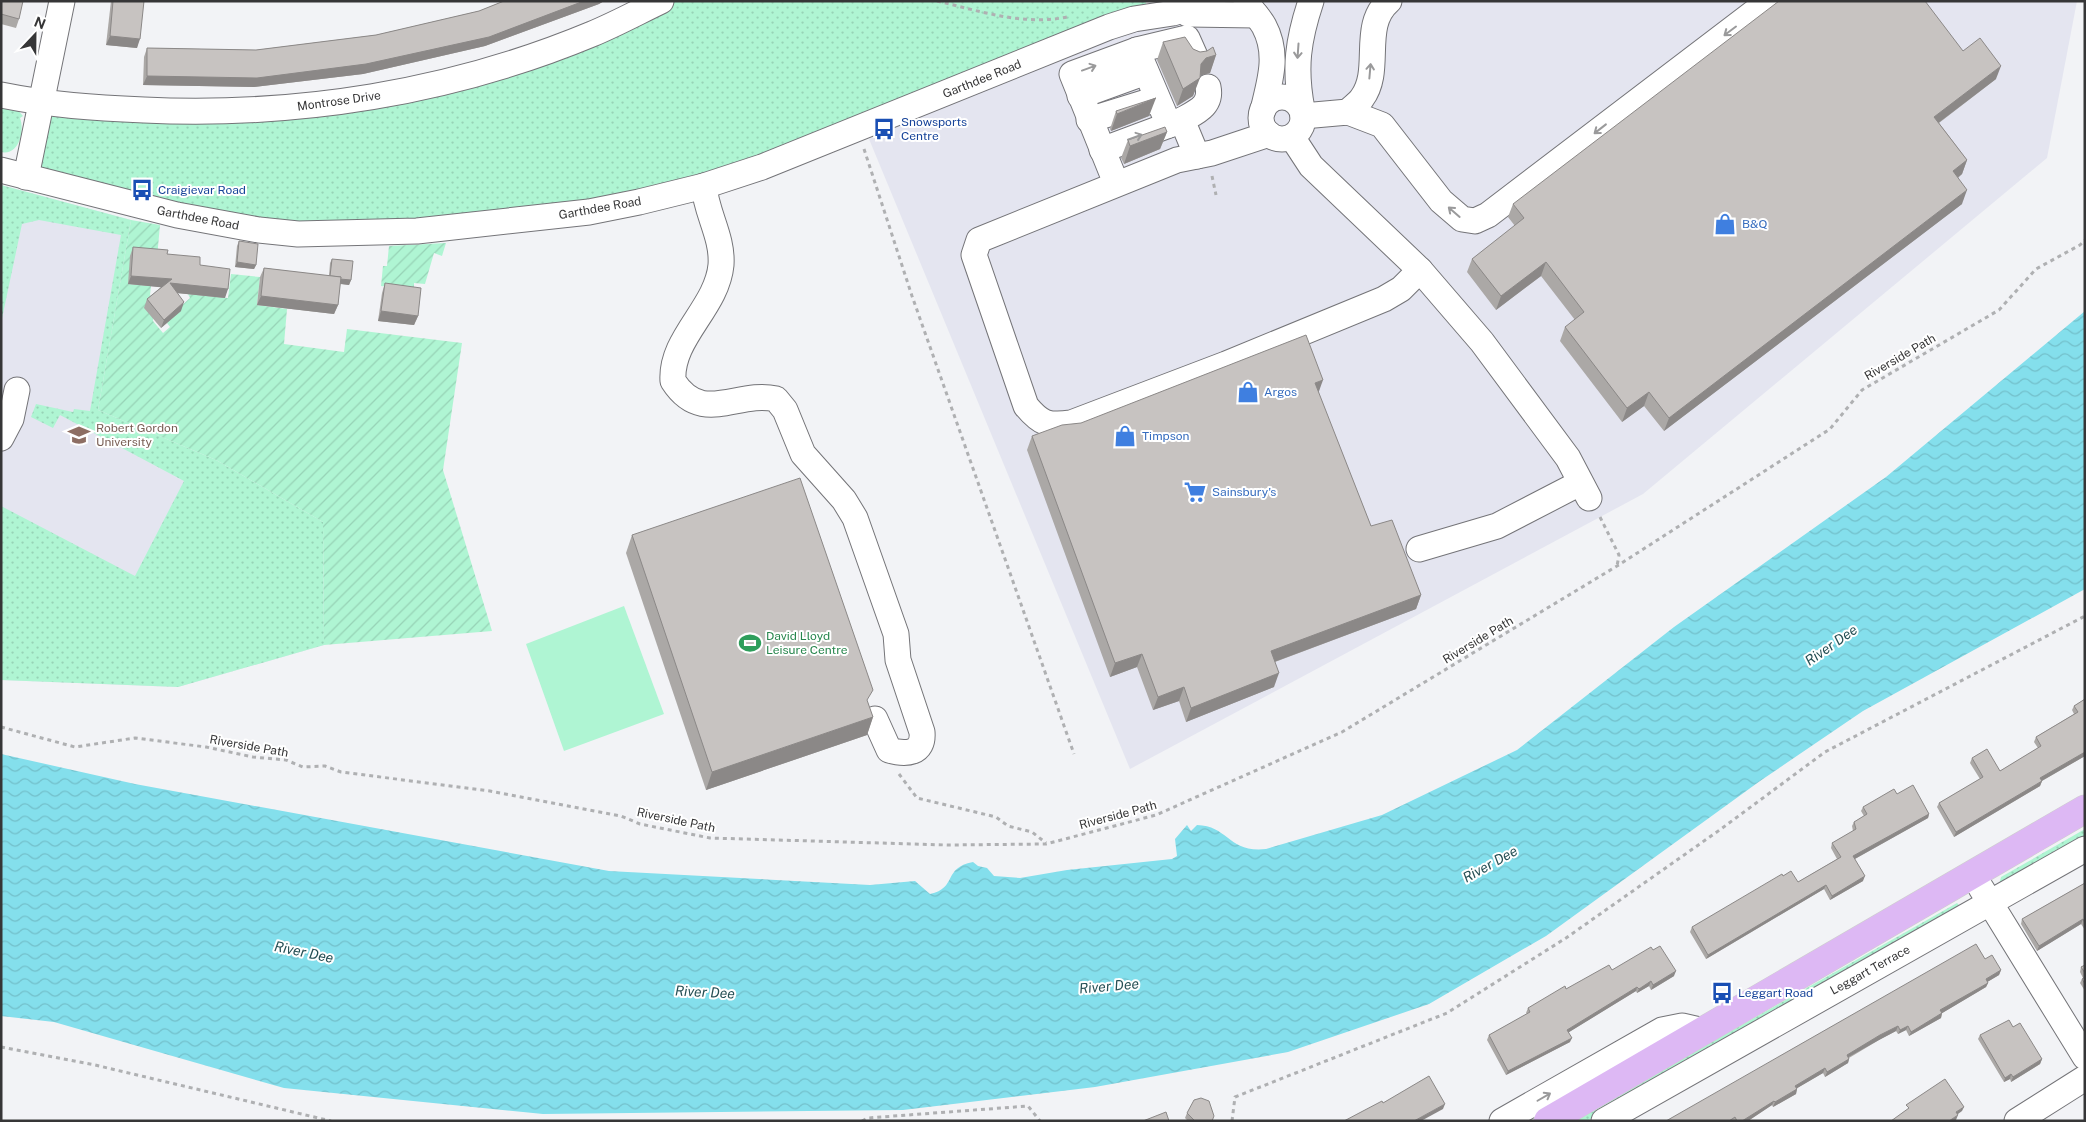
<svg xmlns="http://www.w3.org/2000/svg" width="2086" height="1122" viewBox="0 0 2086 1122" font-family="'Public Sans',sans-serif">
  <defs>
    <pattern id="grass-dots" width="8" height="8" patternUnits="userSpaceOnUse" patternTransform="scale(1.25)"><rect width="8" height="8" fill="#aff5d3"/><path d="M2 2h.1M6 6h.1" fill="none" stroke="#97d3b6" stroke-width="1.8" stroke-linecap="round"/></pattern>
    <pattern id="garden-furrows" width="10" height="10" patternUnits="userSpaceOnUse" patternTransform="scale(1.25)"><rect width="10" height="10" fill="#aff5d3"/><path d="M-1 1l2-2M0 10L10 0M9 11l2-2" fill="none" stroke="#97d3b6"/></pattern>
    <pattern id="water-waves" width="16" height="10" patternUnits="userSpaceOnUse" patternTransform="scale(1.25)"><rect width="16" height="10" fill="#84dfec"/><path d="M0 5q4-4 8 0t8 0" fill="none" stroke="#73c0cb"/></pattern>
  </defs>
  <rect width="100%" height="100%" fill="#f2f3f6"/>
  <g fill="#e4e5f0">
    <polygon points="1157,1 2077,1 2047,158 1643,494 1130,769 869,139"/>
    <polygon points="1,185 131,220 98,410 216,460 323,522 324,645 178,687 1,680"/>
  </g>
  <g fill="url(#grass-dots)">
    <polygon points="661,1 1145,1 1152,16 639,202 298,234 26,177 40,103 118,109 404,91"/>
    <path d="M 1,102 L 15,107 L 23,116 L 20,118 C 25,131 19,156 1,152 Z"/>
    <polygon points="1,185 131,220 98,410 216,460 323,522 324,645 178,687 1,680 1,506 135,576 184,481 60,415 53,428 31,417 36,404 73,412 74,409 90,411 121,235 39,220 22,224 1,323"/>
    <polygon points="2085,829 2085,841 1999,885 2001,877"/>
    <polygon points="1957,903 1960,906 1958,910 1587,1121 1572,1121"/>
  </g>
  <polygon fill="#aff5d3" points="624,606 664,714 564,751 526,644"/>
  <g fill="url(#garden-furrows)">
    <polygon points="131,220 160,225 157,258 128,284 151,286 150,295 154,300 153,321 163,333 170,327 167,323 179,308 190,298 188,294 228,298 231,274 260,277 257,305 287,309 284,344 344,352 347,329 462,343 443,470 492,631 324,645 323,522 216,460 98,410"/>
    <polygon points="446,243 442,256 434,253 425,284 414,283 414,290 381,286 383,266 387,266 389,246"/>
  </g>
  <path fill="url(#water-waves)" d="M 2085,311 L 2085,589 L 1863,711 L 1760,781 L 1546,936 L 1429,1004 L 1288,1052 L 1095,1087 L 903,1110 L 543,1114 L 284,1088 L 54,1022 L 1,1016 L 1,754 L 135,784 L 609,871 L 870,885 L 915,881 L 930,894 C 958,888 942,868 973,862 L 978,866 L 987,868 L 994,876 L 1020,878 L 1067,870 L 1172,859 L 1177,856 L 1175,839 L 1187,825 L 1191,831 L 1197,825 C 1229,826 1228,853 1266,849 L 1382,815 L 1517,750 L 1674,627 L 1886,477 Z"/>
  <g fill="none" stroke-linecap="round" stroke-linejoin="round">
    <g stroke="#747478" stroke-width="27">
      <g id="minor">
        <path d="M 1246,1 C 1251,10 1259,17 1264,26 C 1279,54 1270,81 1263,110"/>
        <polyline points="1188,14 1256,15"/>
        <polyline points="1137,50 1187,38 1195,56"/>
        <path d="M 1,95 C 50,105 95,108 144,110 C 297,117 450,93 592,34 C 616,24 638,12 661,1"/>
        <polyline points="1080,96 1146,72"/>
        <circle cx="1282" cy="118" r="21"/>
        <path d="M 1302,109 C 1294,68 1298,40 1311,1"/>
        <path d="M 1348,112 C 1352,107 1359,103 1362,98 C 1383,70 1360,26 1389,1"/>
        <polyline points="1303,116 1348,112 1382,125 1441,201 1462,219 1475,221 1488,215 1769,1"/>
        <polyline points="1089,120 1147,102"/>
        <path d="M 1182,120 C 1196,112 1212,106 1208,87"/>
        <path d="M 1269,134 L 1212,153 L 1177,160 L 979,240 L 974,255 L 1026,406 C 1041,424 1048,426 1071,423 L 1226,364 L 1384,299 L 1401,289 L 1420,270"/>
        <polyline points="1292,137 1311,166 1420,270 1482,342 1568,458 1589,498"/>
        <polyline points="1102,150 1169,125"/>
        <polyline points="1,170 177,215 259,230 298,234 417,231 589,212 639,202 704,186 762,167 1109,27 1134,19 1173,13 1211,1"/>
        <polyline points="26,177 62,1"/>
        <polyline points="1116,183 1072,74 1137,50 1169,125 1182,120 1197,156"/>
        <path d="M 704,186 C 706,213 723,237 721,265 C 717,308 670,338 673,381 C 702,426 737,390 776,399 L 785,410 L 803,454 L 844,500 L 855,518 L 896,634 L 898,660 L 922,732 C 924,754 906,755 889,750 L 875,719"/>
        <polyline points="1,438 11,419 17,390"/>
        <polyline points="1419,549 1497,526 1580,483"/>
        <polyline points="1981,888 2085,1057"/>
        <polyline points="1502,1121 1662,1030 1682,1026 1704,1031"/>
        <polyline points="1604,1121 2085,849"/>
        <polyline points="2017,1121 2085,1078"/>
      </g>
    </g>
    <g stroke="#cfcfcf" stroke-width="29">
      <polyline id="major" points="1548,1121 2085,809"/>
    </g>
    <g stroke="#afb0b2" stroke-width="3" stroke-dasharray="4 4" stroke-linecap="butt">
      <path d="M 937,1 C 980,11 1023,26 1067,17"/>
      <polyline points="864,149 912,296 1074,754"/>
      <polyline points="1212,176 1216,195"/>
      <polyline points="1600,517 1619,555 1617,566"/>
      <polyline points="1,727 75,747 135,738 206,747 253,757 286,760 303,767 325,766 341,772 490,791 621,816 640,824 710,838 947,845 1046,844 1156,815 1342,732 1617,566 1830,429 1862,390 1999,310 2036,269 2080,245 2085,240"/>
      <polyline points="899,774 917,798 996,817 1008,826 1032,832 1046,843"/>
      <polyline points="1,1047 95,1065 331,1121"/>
      <polyline points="862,1121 868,1118 1028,1106 1040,1121"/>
      <polyline points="1232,1121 1235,1097 1447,1013 1566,938 1721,829 1825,752 2085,616"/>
    </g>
    <use href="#minor" stroke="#fff" stroke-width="25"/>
    <use href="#major" stroke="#ddb8f4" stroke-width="28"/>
  </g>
  <g fill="#aba8a6">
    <polygon points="1,1 19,19 16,28 1,24"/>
    <polygon points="111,1 144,1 137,48 106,45"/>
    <polygon points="504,1 604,1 599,4 485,46 363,74 254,87 143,85 144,57 147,48 256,50 376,35 479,11"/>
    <polygon points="1163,42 1193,49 1200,52 1216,55 1210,73 1200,75 1193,96 1177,106 1157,60"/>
    <polygon points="1963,51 1996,79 1939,123 1967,160 1962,174 1958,178 1962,204 1664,431 1644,406 1622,422 1560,341 1565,327 1575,320 1541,276 1496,310 1467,272 1472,259 1515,226 1508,217 1513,204"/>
    <polygon points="1116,111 1149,116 1111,131 1110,129"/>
    <polygon points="1167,132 1160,149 1124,164 1121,158 1128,140"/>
    <polygon points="239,241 256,265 254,269 235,267 237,246"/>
    <polygon points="133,247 167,254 200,265 225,298 177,293 181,311 161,328 144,308 147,299 161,287 128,284 130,256"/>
    <polygon points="332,259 351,280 349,285 340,284 338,305 334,314 257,305 260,277 264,268 329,276 330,263"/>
    <polygon points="385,283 418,316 414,325 378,321 382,293"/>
    <polygon points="1318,393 1371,526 1421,595 1416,609 1275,662 1274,687 1186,722 1179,701 1153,710 1137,667 1110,677 1027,450 1032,436"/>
    <polygon points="632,535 868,703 873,717 867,735 706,790 626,553"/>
    <polygon points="2085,699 2085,756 2042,781 2040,786 1954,837 1937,807 1939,803 1980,779 1970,763 1972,758 2000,771 2038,748 2034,742 2036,737 2074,714 2072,710 2074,706"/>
    <polygon points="1897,794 1929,814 1928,818 1855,859 1863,881 1830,900 1824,889 1706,959 1690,932 1692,927 1783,876 1798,882 1837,859 1831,848 1832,843 1853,831 1852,826 1854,822 1864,816 1861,811 1863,807"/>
    <polygon points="2085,883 2085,930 2081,924 2037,951 2021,924 2022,919"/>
    <polygon points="1653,950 1674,976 1651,990 1649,986 1637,993 1636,991 1569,1032 1570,1042 1506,1075 1487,1040 1489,1035 1527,1014 1526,1013 1528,1008 1566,989 1612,970"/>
    <polygon points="1985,959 2001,970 1999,975 1987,982 1988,983 1986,987 1942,1013 1941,1018 1909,1036 1906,1030 1898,1034 1896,1031 1879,1040 1849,1058 1849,1059 1848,1063 1825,1077 1823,1073 1797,1088 1796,1094 1773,1107 1772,1105 1748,1121 1666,1121"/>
    <polygon points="2085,965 2085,991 2080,983 2082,979 2083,978 2080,972 2081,967"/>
    <polygon points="2013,1027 2042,1059 2040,1064 2011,1082 2010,1079 2004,1082 1978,1039 1980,1035"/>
    <polygon points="1187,1113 1212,1121 1188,1121 1185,1118"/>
  </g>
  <g fill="#8b8887">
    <polygon points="584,1 604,1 599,4 485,46 363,74 254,87 143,85 147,76"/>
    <polygon points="110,36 140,39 137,48 106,45"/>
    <polygon points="1216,55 1210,73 1199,76 1200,78 1193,96 1177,106 1183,89 1201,64 1206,58"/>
    <polygon points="2001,66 1996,79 1929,130 1934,117"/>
    <polygon points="1156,98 1149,116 1111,131 1117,114"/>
    <polygon points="1167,132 1160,149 1124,164 1130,146"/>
    <polygon points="1967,160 1962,174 1948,185 1953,171"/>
    <polygon points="1967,190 1962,204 1664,431 1669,418"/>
    <polygon points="237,262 256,265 254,269 235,267"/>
    <polygon points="1546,262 1541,276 1496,310 1501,296"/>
    <polygon points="131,276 172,279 228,289 225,298 167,292 168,288 128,284"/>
    <polygon points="330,278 351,280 349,285 328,282"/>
    <polygon points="261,296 338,305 334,314 257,305"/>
    <polygon points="184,302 181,311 161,328 164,320"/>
    <polygon points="381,311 418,316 414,325 378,321"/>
    <polygon points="1323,380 1318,394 1315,383"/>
    <polygon points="1649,392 1644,406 1622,422 1627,408"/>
    <polygon points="1421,595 1416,609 1266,665 1271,651"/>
    <polygon points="1142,654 1137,667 1110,677 1115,663"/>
    <polygon points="1279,673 1274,687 1186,722 1191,708"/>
    <polygon points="1184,687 1179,701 1153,710 1158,697"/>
    <polygon points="873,717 867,735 706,790 712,772"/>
    <polygon points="2085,752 2085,756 2038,783 2040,778"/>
    <polygon points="2042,781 2040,786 1954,837 1956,832"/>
    <polygon points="1929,814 1928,818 1851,861 1853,856"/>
    <polygon points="1865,876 1863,881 1830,900 1832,896"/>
    <polygon points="1826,885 1824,889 1706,959 1708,955"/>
    <polygon points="2083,919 2081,924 2037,951 2039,946"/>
    <polygon points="2001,970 1999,975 1984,984 1986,979"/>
    <polygon points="1676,971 1674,976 1651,990 1653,985"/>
    <polygon points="1651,981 1649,986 1637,993 1639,989"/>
    <polygon points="1988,983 1986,987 1939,1015 1940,1010"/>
    <polygon points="1637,987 1636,991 1566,1034 1567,1030"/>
    <polygon points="1942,1013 1941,1018 1909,1036 1911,1032"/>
    <polygon points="1898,1026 1896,1031 1879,1040 1845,1059 1847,1055 1880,1035"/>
    <polygon points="1908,1026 1906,1030 1898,1034 1900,1030"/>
    <polygon points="1572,1038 1570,1042 1506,1075 1508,1071"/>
    <polygon points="1849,1059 1848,1063 1825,1077 1827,1072"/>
    <polygon points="2042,1059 2040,1064 2011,1082 2013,1077"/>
    <polygon points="1825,1068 1823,1073 1794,1090 1795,1086"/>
    <polygon points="2011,1074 2010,1079 2004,1082 2005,1078"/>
    <polygon points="1797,1089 1796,1094 1773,1107 1775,1102"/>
    <polygon points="1774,1101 1772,1105 1748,1121 1742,1121"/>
    <polygon points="1445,1104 1443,1109 1421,1121 1414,1121"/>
    <polygon points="1964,1107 1962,1111 1954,1117 1956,1112"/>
    <polygon points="1958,1115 1956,1120 1954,1121 1949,1121"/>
  </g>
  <g fill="#c7c3c1" stroke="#8b8887">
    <polygon points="1,1 23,1 19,19 1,14"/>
    <polygon points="113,1 144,1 140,39 110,36"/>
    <polygon points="504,1 584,1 489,37 366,64 257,78 147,76 147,48 256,50 376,35 479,11"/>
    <polygon points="1779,1 1925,1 1963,51 1980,38 2001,66 1934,117 1967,160 1953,171 1967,190 1669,418 1649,392 1627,408 1565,327 1584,312 1546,262 1501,296 1472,259 1524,218 1513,204"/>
    <polygon points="1185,37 1193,49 1200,52 1207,51 1213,47 1216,55 1206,58 1201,64 1200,78 1183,89 1163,42"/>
    <polygon points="1156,98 1117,114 1116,111"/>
    <polygon points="1165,127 1167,132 1130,146 1128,140"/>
    <polygon points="239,241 258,244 256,265 237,262"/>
    <polygon points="133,247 168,250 167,254 200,257 200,265 230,269 228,289 170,283 184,302 164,320 147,299 172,279 131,276"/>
    <polygon points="332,259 353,261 351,280 340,279 341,277 330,276"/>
    <polygon points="264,268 341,277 338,305 261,296"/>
    <polygon points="385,283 421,288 418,316 381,311"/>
    <polygon points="1306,335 1323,380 1315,383 1371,526 1392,520 1421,595 1271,651 1279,673 1191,708 1184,687 1158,697 1142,654 1115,663 1032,436 1062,425 1081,423"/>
    <polygon points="800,478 873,690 867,700 873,717 712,772 632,535"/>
    <polygon points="2085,699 2085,752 2040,778 2042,781 1956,832 1939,803 1983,777 1972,758 1987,749 2000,771 2041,746 2036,737 2078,712 2074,706"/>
    <polygon points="1913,785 1929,814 1853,856 1865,876 1832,896 1826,885 1708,955 1692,927 1782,874 1783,876 1791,871 1798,882 1841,857 1832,843 1856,829 1854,822 1867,814 1863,807 1894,789 1897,794"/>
    <polygon points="2085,883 2085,923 2083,919 2039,946 2022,919"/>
    <polygon points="1976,944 1985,959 1992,955 2001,970 1986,979 1988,983 1940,1010 1942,1013 1911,1032 1908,1026 1900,1030 1898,1026 1880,1035 1847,1055 1849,1059 1827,1072 1825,1068 1795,1086 1797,1089 1775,1102 1774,1101 1742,1121 1737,1121 1735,1117 1729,1121 1666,1121"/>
    <polygon points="1660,946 1676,971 1653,985 1651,981 1639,989 1637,987 1567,1030 1572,1038 1508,1071 1489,1035 1530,1012 1528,1008 1565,986 1566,989 1609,965 1612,970 1651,947 1653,950"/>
    <polygon points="2085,965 2085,973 2081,967"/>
    <polygon points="2085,977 2085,984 2082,979"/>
    <polygon points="2009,1020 2013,1027 2020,1023 2042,1059 2013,1077 2011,1074 2005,1078 1980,1035"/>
    <polygon points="1429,1076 1445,1104 1414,1121 1344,1121 1382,1101 1383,1103"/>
    <polygon points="1945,1079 1964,1107 1956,1112 1958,1115 1949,1121 1891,1121 1909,1108 1906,1105"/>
    <polygon points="1201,1098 1209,1101 1214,1116 1212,1121 1195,1121 1187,1113 1194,1100"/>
    <polygon points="1166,1112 1169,1121 1143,1121"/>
  </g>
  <defs><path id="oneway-shaft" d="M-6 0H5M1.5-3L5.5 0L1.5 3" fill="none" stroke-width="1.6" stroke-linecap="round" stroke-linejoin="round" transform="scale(1.25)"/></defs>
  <g stroke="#9a9a9b">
    <use href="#oneway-shaft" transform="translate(1730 31) rotate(143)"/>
    <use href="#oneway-shaft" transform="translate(1298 51) rotate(94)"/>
    <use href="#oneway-shaft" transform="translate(1089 68) rotate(-20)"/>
    <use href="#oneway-shaft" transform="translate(1370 71) rotate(-85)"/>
    <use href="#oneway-shaft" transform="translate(1600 129) rotate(142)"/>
    <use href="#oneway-shaft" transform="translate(1135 137) rotate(-20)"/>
    <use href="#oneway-shaft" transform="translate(1454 212) rotate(-139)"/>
    <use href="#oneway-shaft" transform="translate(1544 1097) rotate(-30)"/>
  </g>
  <defs>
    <g id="bus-bare" transform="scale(1.725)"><path d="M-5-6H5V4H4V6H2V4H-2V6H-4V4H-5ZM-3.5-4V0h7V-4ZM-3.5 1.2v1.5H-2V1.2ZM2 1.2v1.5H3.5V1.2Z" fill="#1a4fb4" stroke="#fff" stroke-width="2.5" paint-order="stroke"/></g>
    <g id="shop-bare" transform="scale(1.725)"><path d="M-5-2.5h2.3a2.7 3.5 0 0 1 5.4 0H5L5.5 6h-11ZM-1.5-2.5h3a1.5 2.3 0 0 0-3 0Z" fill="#3f7fe0" stroke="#fff" stroke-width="2.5" paint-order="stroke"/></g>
    <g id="university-bare" transform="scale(1.725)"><path d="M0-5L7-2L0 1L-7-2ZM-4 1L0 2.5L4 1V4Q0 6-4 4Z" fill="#8d6e63" stroke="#fff" stroke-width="2.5" paint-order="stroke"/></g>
    <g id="supermarket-bare" transform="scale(1.725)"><path d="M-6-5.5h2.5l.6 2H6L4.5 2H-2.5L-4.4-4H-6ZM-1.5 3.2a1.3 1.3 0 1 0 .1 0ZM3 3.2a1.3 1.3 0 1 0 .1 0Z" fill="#3f7fe0" stroke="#fff" stroke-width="2.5" paint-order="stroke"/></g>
    <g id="stadium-bare" transform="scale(1.725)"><path d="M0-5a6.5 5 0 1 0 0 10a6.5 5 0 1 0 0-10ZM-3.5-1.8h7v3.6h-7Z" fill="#2e9e5b" stroke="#fff" stroke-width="2.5" paint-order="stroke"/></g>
  </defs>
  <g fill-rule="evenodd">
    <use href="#bus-bare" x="884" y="129"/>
    <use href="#bus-bare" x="142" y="190"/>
    <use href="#shop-bare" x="1725" y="224"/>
    <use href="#shop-bare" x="1248" y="392"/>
    <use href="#university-bare" x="79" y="435"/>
    <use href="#shop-bare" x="1125" y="436"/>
    <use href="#supermarket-bare" x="1195" y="492"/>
    <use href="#stadium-bare" x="750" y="643"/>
    <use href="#bus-bare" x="1722" y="993"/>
  </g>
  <g text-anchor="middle" stroke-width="4" stroke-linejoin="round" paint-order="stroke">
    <g font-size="12" fill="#363637" stroke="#fff">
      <text transform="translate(982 79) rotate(-22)" y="4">Garthdee Road</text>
      <text transform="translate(339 101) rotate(-8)" y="4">Montrose Drive</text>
      <text transform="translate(600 208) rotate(-10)" y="4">Garthdee Road</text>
      <text transform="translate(198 218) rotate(11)" y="4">Garthdee Road</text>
      <text transform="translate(1900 357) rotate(-30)" y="4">Riverside Path</text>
      <text transform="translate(1478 640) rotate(-31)" y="4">Riverside Path</text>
      <text transform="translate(249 746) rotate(10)" y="4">Riverside Path</text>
      <text transform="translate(1118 815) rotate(-15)" y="4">Riverside Path</text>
      <text transform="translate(676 820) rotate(12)" y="4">Riverside Path</text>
      <text transform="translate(1870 970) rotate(-29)" y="4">Leggart Terrace</text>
    </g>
    <g font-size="12" fill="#164399" stroke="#fff" text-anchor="start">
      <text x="901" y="126">Snowsports<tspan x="901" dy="14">Centre</tspan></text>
      <text x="158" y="194">Craigievar Road</text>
      <text x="1738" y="997">Leggart Road</text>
    </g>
    <g font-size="12" fill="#366cbe" stroke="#fff" text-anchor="start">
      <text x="1742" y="228">B&amp;Q</text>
      <text x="1264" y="396">Argos</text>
      <text x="1142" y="440">Timpson</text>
      <text x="1212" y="496">Sainsbury's</text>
    </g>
    <g font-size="12" fill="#785e54" stroke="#fff" text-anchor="start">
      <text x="96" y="432">Robert Gordon<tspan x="96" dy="14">University</tspan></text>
    </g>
    <g font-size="12" fill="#27864d" stroke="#fff" text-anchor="start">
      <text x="766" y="640">David Lloyd<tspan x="766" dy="14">Leisure Centre</tspan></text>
    </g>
    <g font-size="14" font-style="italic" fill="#265055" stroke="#fff">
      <text transform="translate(1831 645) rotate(-35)" y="5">River Dee</text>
      <text transform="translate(1490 864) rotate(-29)" y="5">River Dee</text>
      <text transform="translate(304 952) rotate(12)" y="5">River Dee</text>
      <text transform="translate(1109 986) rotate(-5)" y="5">River Dee</text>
      <text transform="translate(705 992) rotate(3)" y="5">River Dee</text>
    </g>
  </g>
  <rect width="2086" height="1122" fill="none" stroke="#363637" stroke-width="5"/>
  <g transform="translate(35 35) rotate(22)" stroke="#ffffff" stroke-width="4" paint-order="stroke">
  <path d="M0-4L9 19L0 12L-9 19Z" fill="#363637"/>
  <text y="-8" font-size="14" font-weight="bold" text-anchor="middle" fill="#363637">N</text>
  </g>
</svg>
